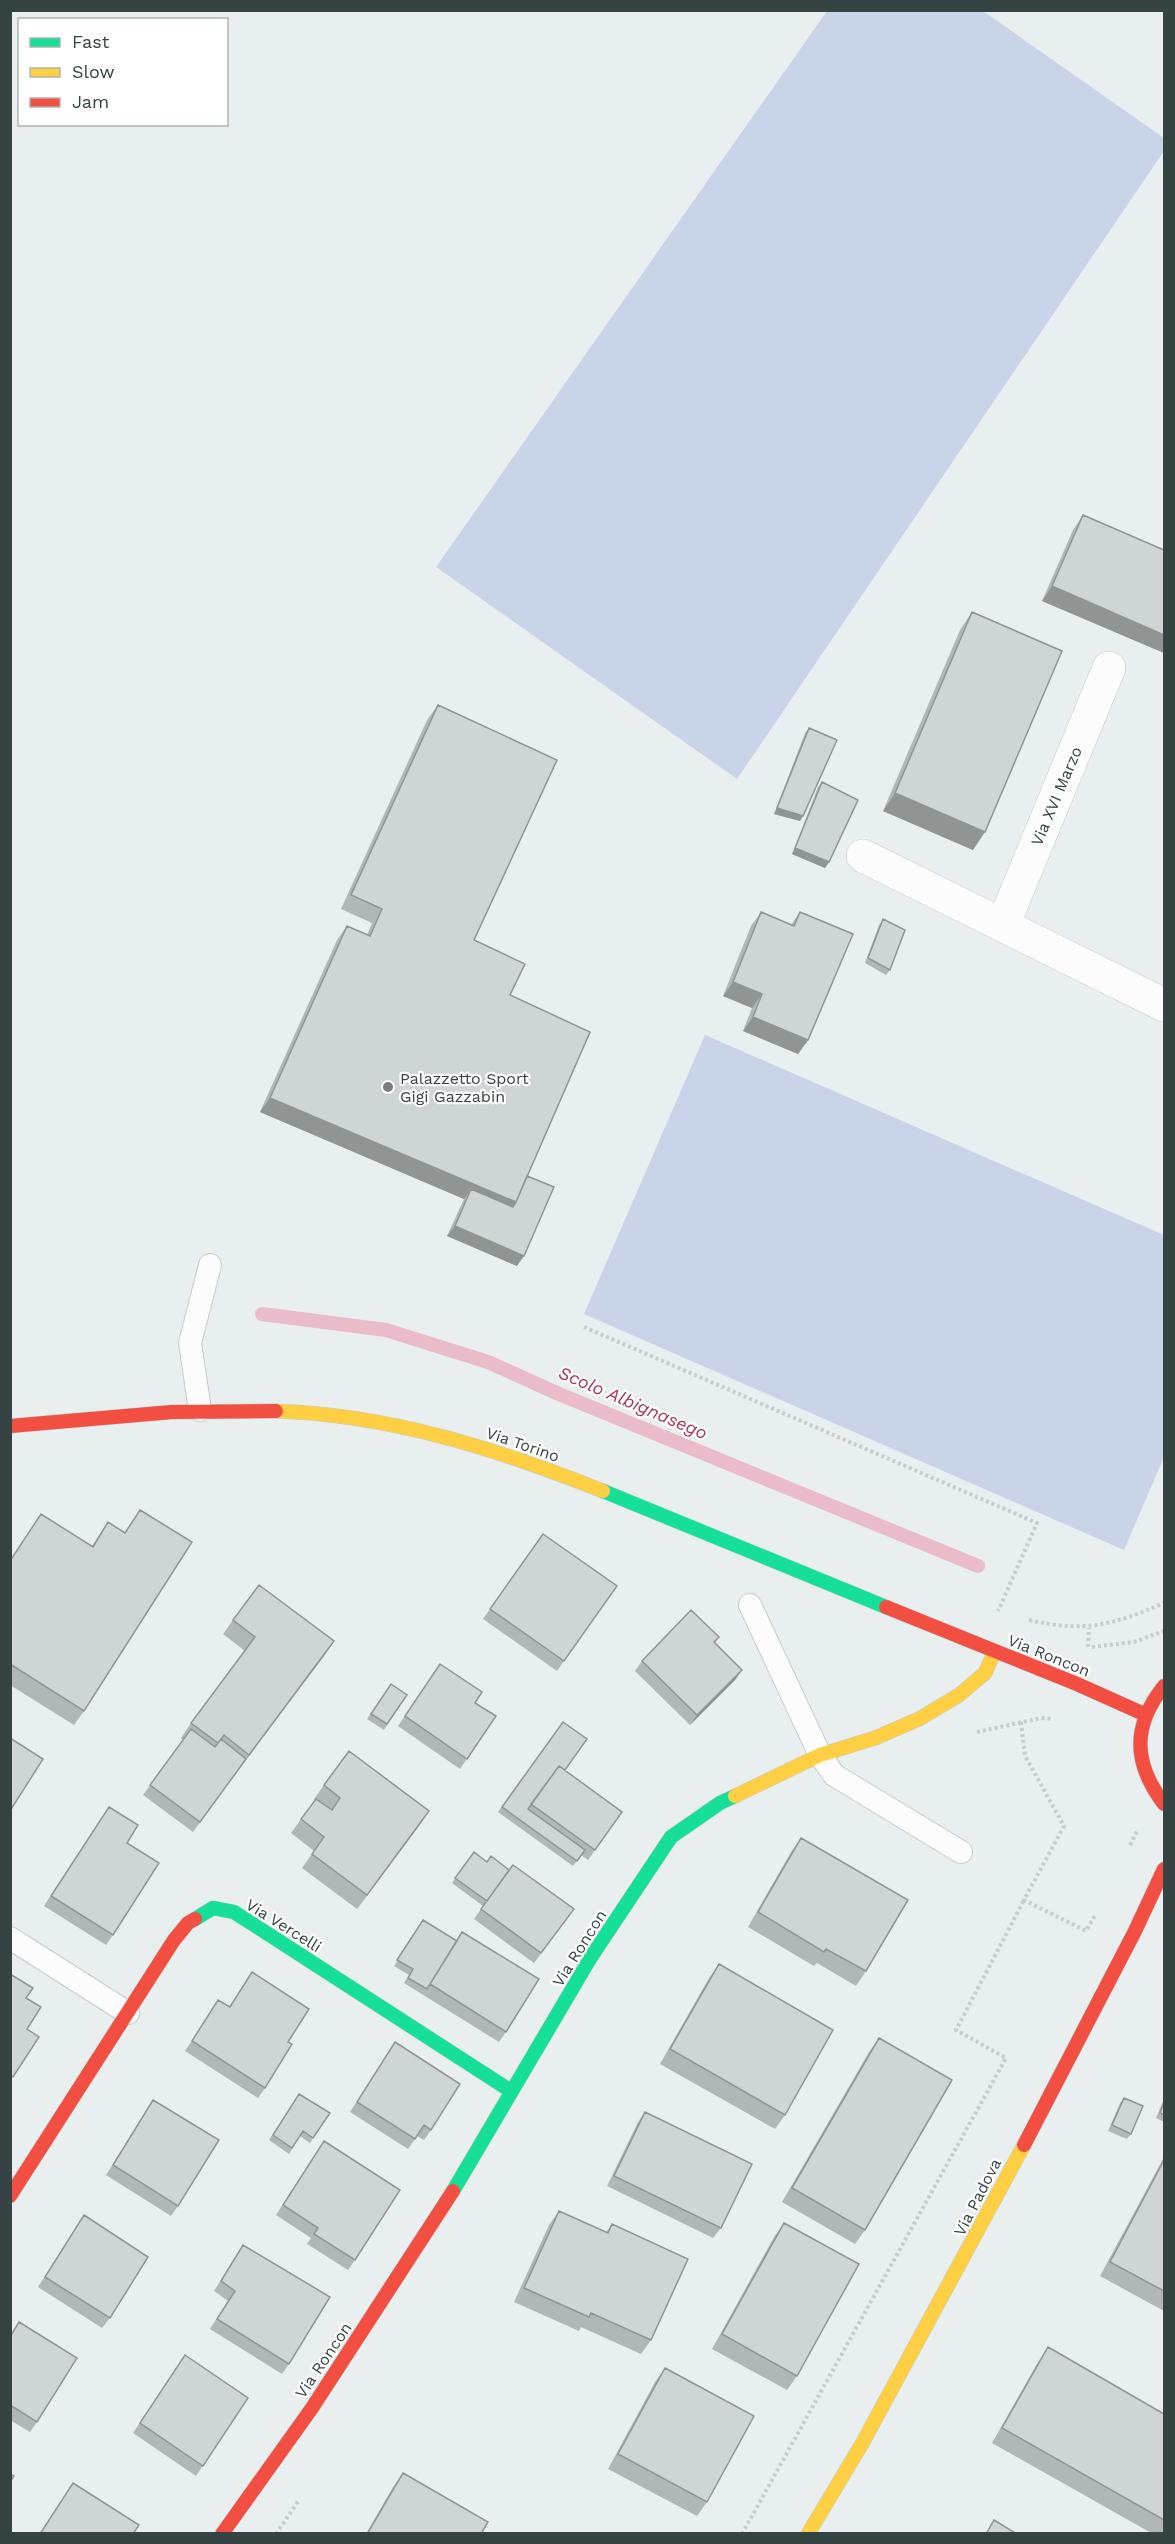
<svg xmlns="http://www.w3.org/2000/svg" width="1175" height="2544" font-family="'Work Sans',sans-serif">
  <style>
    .green { fill: #cad4e8 }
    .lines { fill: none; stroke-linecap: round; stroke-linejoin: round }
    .stream { stroke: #eabcca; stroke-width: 14 }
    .lane-casing { stroke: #c6cccc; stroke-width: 24 }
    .street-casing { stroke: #c6cccc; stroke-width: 34 }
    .fast-casing { stroke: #c2cece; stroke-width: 15 }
    .slow-casing { stroke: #c2cece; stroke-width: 15 }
    .jam-casing { stroke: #c2cece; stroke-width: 15 }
    .path { stroke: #c7cccc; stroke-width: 4; stroke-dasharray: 3 3; stroke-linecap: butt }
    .lane { stroke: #fcfcfc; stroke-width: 22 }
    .street { stroke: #fcfcfc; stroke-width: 33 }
    .fast { stroke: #16e098; stroke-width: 14 }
    .slow { stroke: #ffcf43; stroke-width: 14 }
    .jam { stroke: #f24e42; stroke-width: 14 }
    .wall { fill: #b1b7b6 }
    .shaded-wall { fill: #909594 }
    .building { fill: #ced5d4; stroke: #909594; stroke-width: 1.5 }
    .poi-dot { fill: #747f7e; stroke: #fff; stroke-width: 2 }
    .labels { text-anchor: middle; stroke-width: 4.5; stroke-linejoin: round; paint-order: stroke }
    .street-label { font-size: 16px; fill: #354342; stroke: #fff }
    .poi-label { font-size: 16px; fill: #354342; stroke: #fff; text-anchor: start }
    .water-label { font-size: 18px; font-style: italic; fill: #a63758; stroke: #fff }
  </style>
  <rect width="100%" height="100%" fill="#e9eeee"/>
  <path class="green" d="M827,11h156l181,127v13l-427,628 -301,-212z
    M705,1035l459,200v222l-40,93 -540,-236z"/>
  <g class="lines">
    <path class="stream" d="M262,1314l124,16 102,32 71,32 419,172"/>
    <defs>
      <path id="lane" d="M200,1410l-10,-67 20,-78
        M750,1605l70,150 14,20 127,77
        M10,1938l118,75"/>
      <path id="street" d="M863,856l301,149
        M1003,925l106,-257"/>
      <path id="fast" d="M603,1491l283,116
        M195,1919l18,-11 21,4 277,179
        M453,2191l138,-234 80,-120 49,-34 15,-7"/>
      <path id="slow" d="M276,1411c115,4 221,38 327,80
        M735,1796l85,-41 55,-17 44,-19 40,-24 26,-22 10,-22
        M808,2534l55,-92 161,-297"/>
      <path id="jam" d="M10,1426l162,-14 104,-1
        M886,1607l191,77 67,30
        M1164,1686c-32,40 -31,77 0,118
        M1024,2145l111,-214 29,-62
        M10,2196l164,-256 14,-17 7,-4
        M222,2534l90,-126 141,-217"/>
    </defs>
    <use href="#lane" class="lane-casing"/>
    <use href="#street" class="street-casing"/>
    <use href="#fast" class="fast-casing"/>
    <use href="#slow" class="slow-casing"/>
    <use href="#jam" class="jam-casing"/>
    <path class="path" d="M584,1327l453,196 -39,88
      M1029,1620c57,13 83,5 135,-17
      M1088,1647l1,-19
      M1092,1647l42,-5 30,-11
      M1021,1722l4,34 39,70 -40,74 62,31 10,-17
      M977,1732l64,-14 11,1
      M1130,1845l7,-14
      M276,2534l23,-34
      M742,2534l264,-476 -50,-28 68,-130"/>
    <use href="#lane" class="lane"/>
    <use href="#street" class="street"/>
    <use href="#fast" class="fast"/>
    <use href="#slow" class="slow"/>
    <use href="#jam" class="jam"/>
  </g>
  <path class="wall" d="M1083,515l81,35v103l-122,-52 31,-71z
    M972,612l1,238 -90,-39 77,-181z
    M438,705l36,235 36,55 17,181 -10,90 -70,-30 17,-37 -204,-87 77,-172 10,-14 20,9 5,-12 -31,-14 86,-189z
    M809,728l-6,88 -3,5 -26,-7 31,-81z
    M822,782l7,80 -4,6 -33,-14 26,-67z
    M761,912l30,13 9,-13 8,128 -10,14 -55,-23 9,-23 -29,-12 28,-70z
    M883,919l7,51 -4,5 -21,-12 14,-38z
    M140,1510l-56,201 -10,14 -64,-40v-125l31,-46 51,32 16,-24 16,11z
    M543,1534l74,52 -60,85 -74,-52z
    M233,1620l101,21 -141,191 -50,-37 40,-55 -2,-2 10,-15 54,-72 -22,-17z
    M719,1637l-4,6 27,27 -7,10 -45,45 -55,-54 7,-10z
    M440,1664l35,39 21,13 -36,53 -62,-43z
    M391,1684l16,11 -23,35 -17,-11z
    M563,1722l2,48 57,42 -34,48 -7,-5 -8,11 -75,-54z
    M324,1785l105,26 -72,98 -55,-41 12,-17 -23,-18 24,-33 -1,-1z
    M102,1817l25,26 -14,92 -7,10 -62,-39z
    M801,1838l65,133 -10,15 -39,-23 -3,3 -66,-39 43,-75z
    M474,1852l13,10 22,8 65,39 -40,54 -60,-44 9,-13 -31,-23z
    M423,1920l33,21 6,-9 44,100 -7,10 -95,-59 5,-8 -15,-9z
    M719,1964l66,151 -10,14 -115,-65 49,-86z
    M252,1972l36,70 -23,46 -7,10 -73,-47 33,-51 11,7z
    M879,2038l-14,192 -10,14 -73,-42 87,-150z
    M395,2042l36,88 -7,10 -7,-4 -9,13 -58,-37z
    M299,2094l14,44 -3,5 -10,-7 -11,18 -20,-14z
    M1124,2098l7,36 -4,5 -19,-8 12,-28z
    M1164,2099v23l-8,-4z
    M153,2100l25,106 -7,10 -65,-41z
    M645,2112l76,116 -8,10 -106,-52 31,-64z
    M324,2141l31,119 -7,10 -41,-26 4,-6 -35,-23z
    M1164,2157v154l-64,-35z
    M559,2211l47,21 6,-8 39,116 -10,14 -60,-27 -2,4 -65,-29 35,-77z
    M84,2215l26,103 -8,10 -64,-41z
    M784,2223l13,153 -10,14 -75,-41 62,-112z
    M243,2245l46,119 -7,10 -72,-45 18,-28 -14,-10z
    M19,2322l18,100 -7,10 -20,-12v-85z
    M1048,2347l116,67v120h-11l-161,-91 46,-81z
    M185,2355l63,43 -52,78 -63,-43z
    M665,2368l42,134 -10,14 -89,-47 47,-87z
    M403,2473l78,61h-115l27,-47z"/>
  <path class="shaded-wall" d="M1052,586l112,49v18l-122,-52z
    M895,793l90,39 -12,18 -90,-39z
    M777,808l26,8 -3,5 -26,-7z
    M795,848l34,14 -4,6 -33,-14z
    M733,982l29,12 -10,14 -29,-12z
    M753,1017l55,23 -10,14 -55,-23z
    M270,1098l246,104 -10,15 -35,-28 -7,10 -204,-87z
    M455,1226l69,30 -7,10 -70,-30z
    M334,1641l-10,15 -85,113 10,-14z
    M742,1670l-7,10 -45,45 7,-10z
    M429,1811l-10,15 -62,83 10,-14z"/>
  <path class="building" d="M1083,515l81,35v85l-112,-49z
    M972,612l90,39 -77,181 -90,-39z
    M438,705l119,55 -83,180 51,24 -15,31 80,37 -74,170 -246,-104 77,-172 23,10 12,-27 -31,-14z
    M809,728l28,12 -34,76 -26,-8z
    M822,782l36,18 -29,62 -34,-14z
    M761,912l33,14 6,-14 53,22 -45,106 -55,-23 9,-23 -29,-12z
    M883,919l22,11 -15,40 -22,-12z
    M527,1176l27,11 -30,69 -69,-30 16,-37 42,18 3,-5z
    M140,1510l52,32 -108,169 -74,-47v-103l31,-47 52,33 15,-25 17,11z
    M543,1534l74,52 -53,75 -74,-52z
    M259,1585l75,56 -85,114 -25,-20 -6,8 -27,-20 64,-86 -22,-17z
    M691,1610l28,27 -5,5 28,28 -45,45 -55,-54z
    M440,1664l42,28 -7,11 21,13 -29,43 -62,-43z
    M391,1684l16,11 -20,29 -16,-10z
    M563,1722l24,17 -22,31 -6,-4 -31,43 57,41 -8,11 -75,-54z
    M191,1729l24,18 6,-8 25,20 -46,63 -50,-37z
    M10,1738l33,21 -33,52z
    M349,1751l80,60 -62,84 -55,-41 12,-17 -23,-18 15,-20 16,11 8,-12 -16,-13z
    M559,1766l63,46 -27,38 -64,-46z
    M109,1807l29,18 -11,18 32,20 -46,72 -62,-39z
    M801,1838l107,62 -42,71 -40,-22 -2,3 -66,-40z
    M474,1852l13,10 4,-6 18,14 -22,31 -32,-23z
    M513,1865l61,44 -33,44 -60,-44z
    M423,1920l34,21 -30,48 -19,-11 5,-9 -16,-9z
    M462,1932l77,47 -33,53 -76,-48z
    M719,1964l114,66 -48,85 -115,-66z
    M252,1972l57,37 -21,33 4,2 -27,44 -73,-47 26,-41 12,7z
    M10,1974l23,14 -7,10 15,9 -14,22 12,8 -26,40 -3,-2z
    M879,2038l73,42 -87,150 -73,-42z
    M395,2042l65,42 -29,46 -7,-5 -9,14 -58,-37z
    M299,2094l31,19 -17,25 -10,-7 -11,17 -19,-13z
    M1124,2098l19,8 -12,28 -19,-9z
    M153,2100l66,40 -41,66 -65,-41z
    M1164,2102v13l-4,-2z
    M645,2112l107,52 -31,64 -107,-52z
    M324,2141l76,49 -45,70 -41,-26 4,-6 -35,-23z
    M1164,2160v131l-54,-29z
    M559,2211l49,22 4,-9 76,35 -37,81 -60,-27 -2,4 -65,-29z
    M84,2215l64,42 -38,61 -65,-41z
    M784,2223l75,41 -62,112 -75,-42z
    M243,2245l87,52 -41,67 -72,-45 18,-28 -14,-10z
    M19,2322l58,36 -40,64 -27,-17v-68z
    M1048,2347l116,67v106l-162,-92z
    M185,2355l63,43 -45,68 -63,-43z
    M665,2368l89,48 -47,86 -89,-48z
    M403,2473l85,49 -7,12h-114z
    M10,2474l4,2 -4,6z
    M73,2483l66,42 -6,9h-93z
    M994,2520l23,14h-31z"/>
  <circle class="poi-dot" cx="388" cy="1087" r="6"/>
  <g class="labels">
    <g class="street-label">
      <text transform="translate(1056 796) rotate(-67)" y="6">Via XVI Marzo</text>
      <text transform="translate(523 1444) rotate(19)" y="6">Via Torino</text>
      <text transform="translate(1049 1655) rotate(22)" y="6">Via Roncon</text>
      <text transform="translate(284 1925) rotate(32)" y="6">Via Vercelli</text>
      <text transform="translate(579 1948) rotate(-58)" y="6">Via Roncon</text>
      <text transform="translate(977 2197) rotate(-63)" y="6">Via Padova</text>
      <text transform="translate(323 2360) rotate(-56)" y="6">Via Roncon</text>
    </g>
    <g class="poi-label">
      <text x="400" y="1084">Palazzetto Sport<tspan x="400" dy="18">Gigi Gazzabin</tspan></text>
    </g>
    <g class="water-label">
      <text transform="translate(633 1403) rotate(23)" y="6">Scolo Albignasego</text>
    </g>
  </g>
  <rect width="1175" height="2544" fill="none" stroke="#354342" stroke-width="24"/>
  <rect x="18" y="18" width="210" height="108" fill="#ffffff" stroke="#aeb4b3" stroke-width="1.5"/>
  <rect x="30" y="38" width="30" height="9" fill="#16e098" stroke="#aeb4b3" stroke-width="1.5"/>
  <text x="72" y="48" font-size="18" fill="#354342">Fast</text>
  <rect x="30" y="68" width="30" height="9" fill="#ffcf43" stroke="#aeb4b3" stroke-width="1.5"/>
  <text x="72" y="78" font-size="18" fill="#354342">Slow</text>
  <rect x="30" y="98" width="30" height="9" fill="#f24e42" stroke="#aeb4b3" stroke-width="1.5"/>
  <text x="72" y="108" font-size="18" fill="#354342">Jam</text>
</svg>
